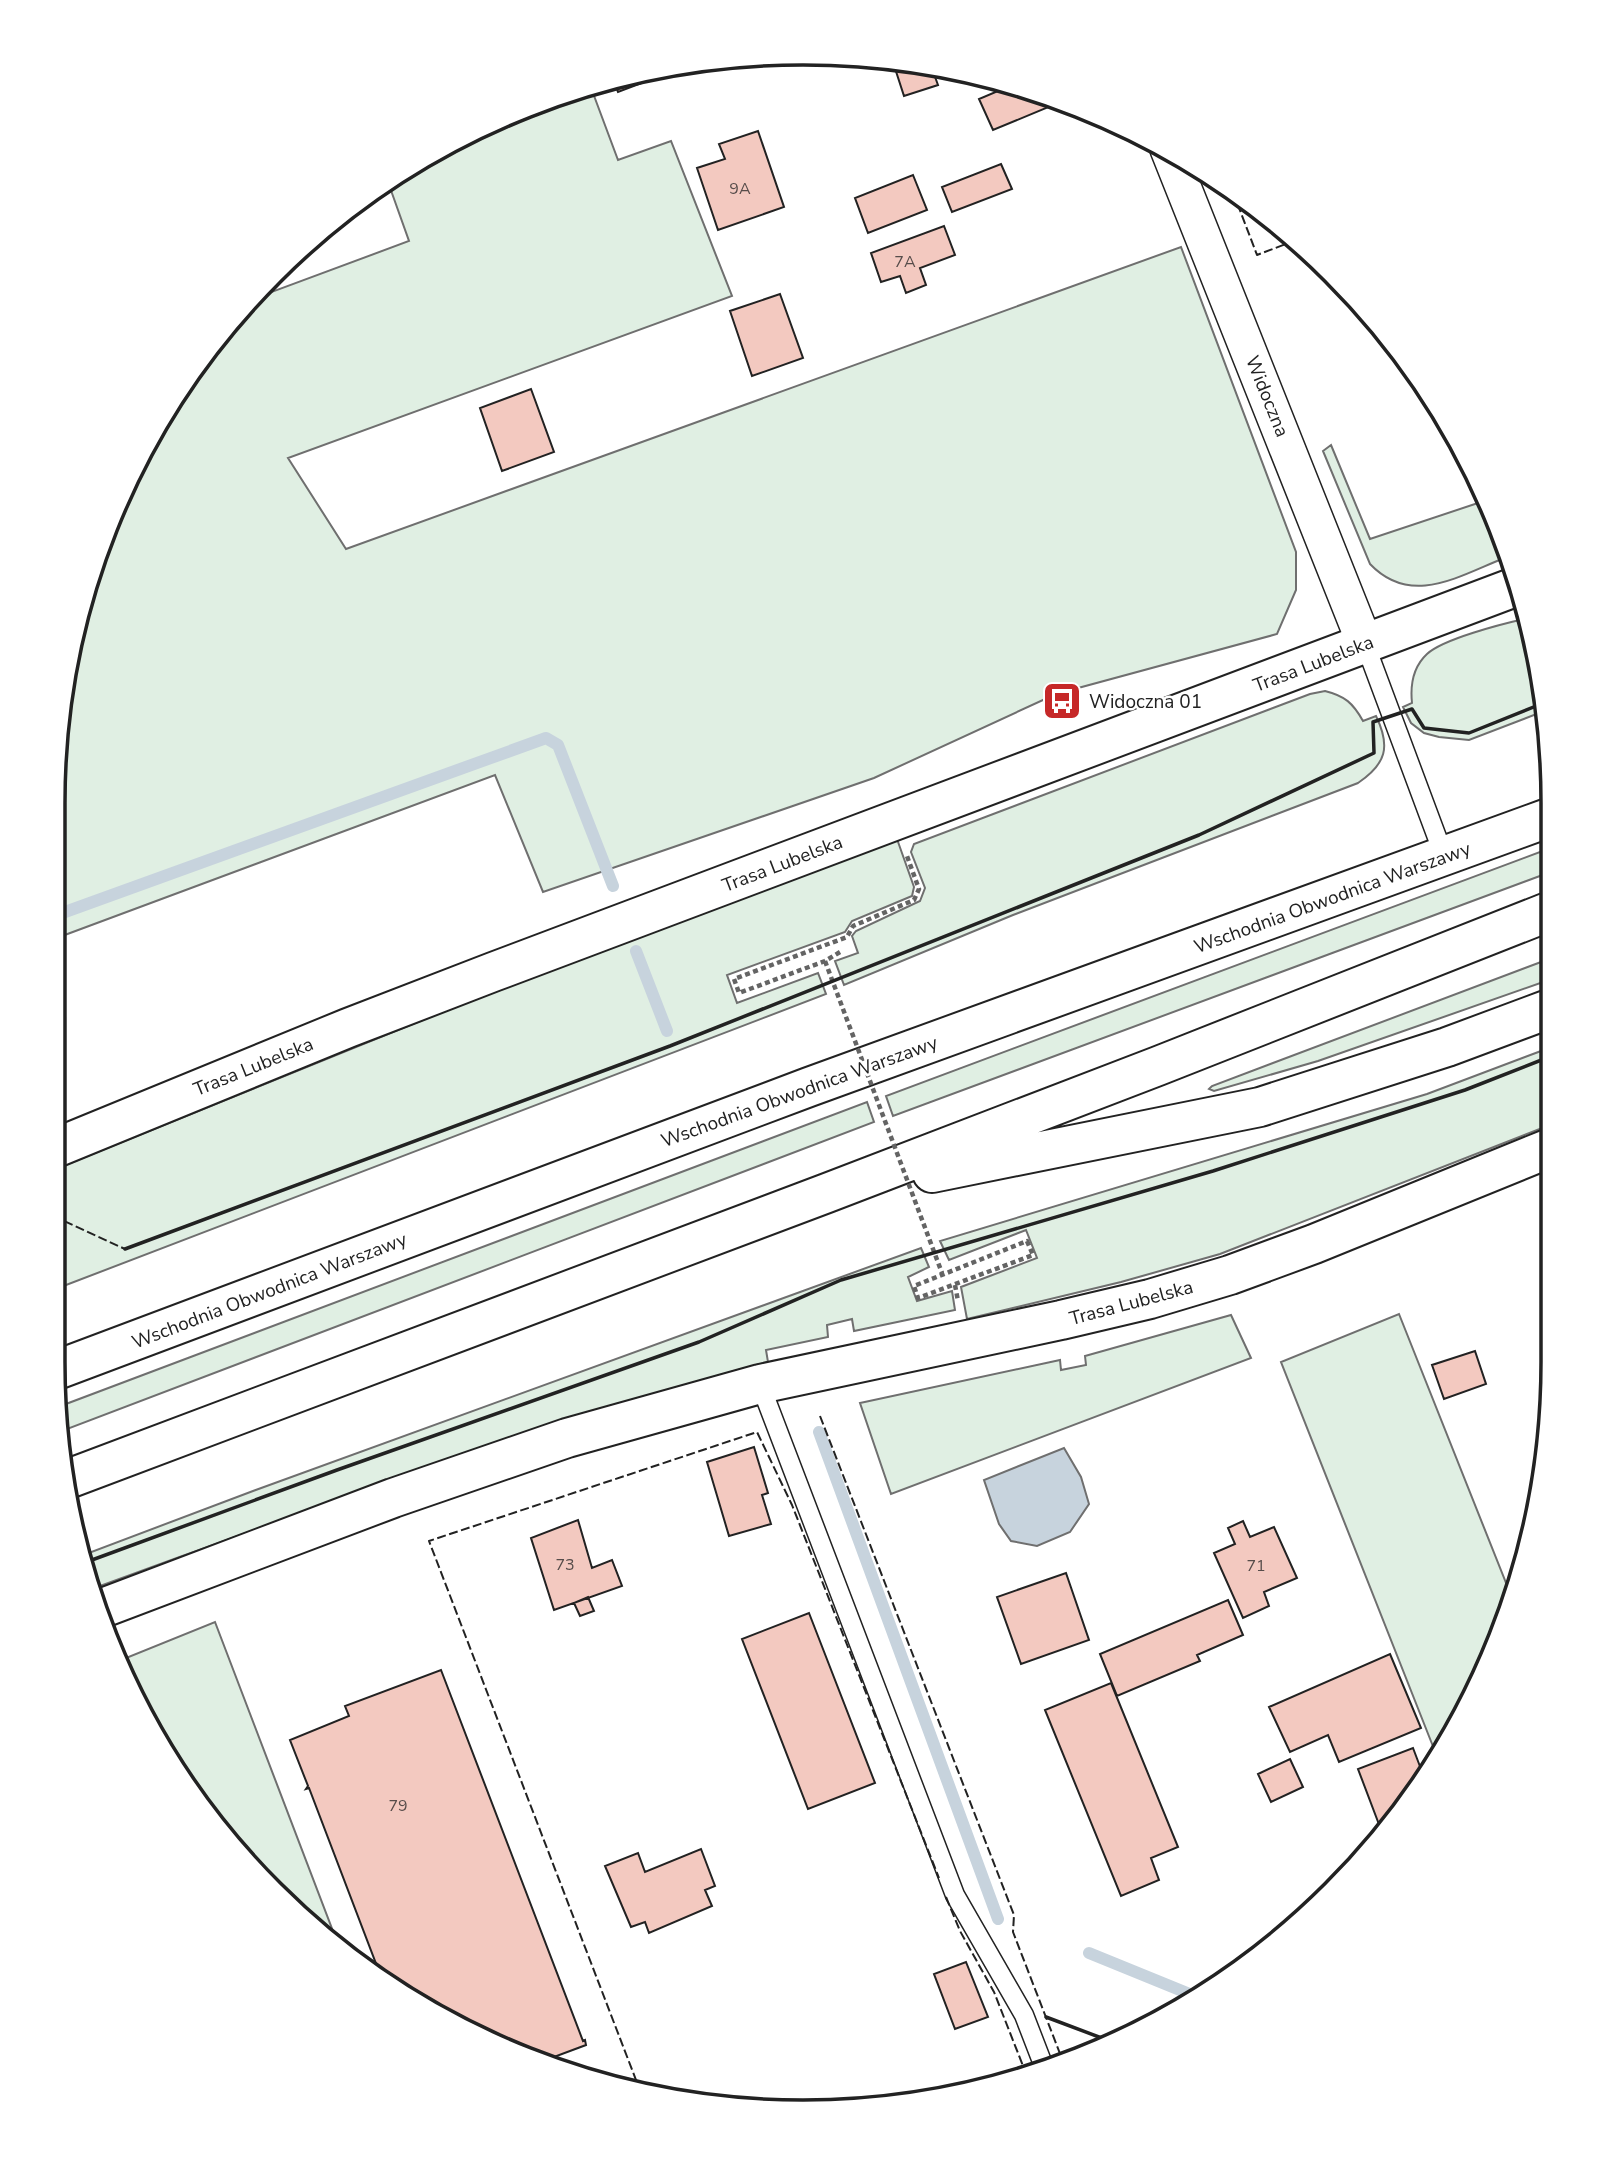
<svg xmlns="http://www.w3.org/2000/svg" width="1606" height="2165" font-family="'Nunito Sans',sans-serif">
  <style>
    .green { fill: #e0efe3; stroke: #6f6f6f; stroke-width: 2 }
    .water { fill: #c7d3dd; stroke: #6f6f6f; stroke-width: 2 }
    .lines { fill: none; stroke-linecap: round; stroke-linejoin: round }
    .stream { stroke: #c7d3dd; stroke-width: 12 }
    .building { fill: #f3c9c0; stroke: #222; stroke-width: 2 }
    .service-casing { stroke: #222; stroke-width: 21 }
    .minor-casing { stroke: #222; stroke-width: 38 }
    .tertiary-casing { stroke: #222; stroke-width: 42 }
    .motorway-casing { stroke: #222; stroke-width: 42 }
    .path { stroke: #646464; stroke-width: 4.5; stroke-dasharray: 5 3.5; stroke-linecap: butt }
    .service { stroke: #fff; stroke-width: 18 }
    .minor { stroke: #fff; stroke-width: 35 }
    .tertiary { stroke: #fff; stroke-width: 38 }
    .motorway { stroke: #fff; stroke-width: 38 }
    .path-bridge { stroke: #646464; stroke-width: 4.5; stroke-dasharray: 5 3.5; stroke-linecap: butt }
    .fence { stroke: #222; stroke-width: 2; stroke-dasharray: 9 3.5; stroke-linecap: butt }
    .wall { stroke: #222; stroke-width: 3.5 }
    .labels { text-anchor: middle; stroke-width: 5; stroke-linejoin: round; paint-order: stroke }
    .number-label { font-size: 16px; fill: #564c4a }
    .street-label { font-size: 19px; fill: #222; stroke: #fff }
    .poi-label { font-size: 19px; fill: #222; stroke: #fff; text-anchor: start }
    .rim { fill: none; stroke: #222; stroke-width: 3.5 }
  </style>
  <rect width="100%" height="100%" fill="#fff"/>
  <path class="green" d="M590,85l28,75 53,-19 61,155 -444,162 58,91 835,-302 115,305v38l-19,44 -221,60 -182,84 -331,114 -48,-117 -441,164v-185l24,-145 32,-94 69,-129 71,-86 159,-59 -21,-59 83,-52z
    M1331,445l39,94 117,-39 10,16 10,41c-47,18 -95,51 -137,7l-47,-113z
    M1524,619l23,91 -78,30 -30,-3 -15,-4 -13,-10 -8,-16 9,-4c-2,-19 1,-36 15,-49 16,-15 75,-30 97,-35z
    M1325,691c20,5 28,12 38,30l13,-5c15,31 10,48 -18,67l-345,132 -169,70 -9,-24 23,-8 -6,-17 4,-5 64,-30 5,-13 -14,-36 3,-8 396,-150z
    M897,839l17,48 -2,9 -60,25 -7,11 -118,43 10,28 81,-30 8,21 -773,296v-120l493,-200z
    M1548,849v24l-655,243 -7,-20z
    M1549,959v21l-231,81 -104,30 -5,-2 3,-3z
    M1549,1048l1,77 -330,129 -99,28 -154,37 -6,-32 76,-29 -11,-28 -77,30 -9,-19 487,-147z
    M867,1102l7,20 -812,309 -4,-24z
    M921,1248l8,19 -21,10 9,24 35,-10 3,19 -101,21 -2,-12 -25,6 1,12 -62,13 2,12c-230,61 -453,146 -676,227l-14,-32 175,-66z
    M1399,1314l115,289 -61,134 -15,22 -157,-397z
    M1231,1315l20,43 -360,136 -31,-91 200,-43 1,10 25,-5 -1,-9z
    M215,1622l124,325 -31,-21 -100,-107 -55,-81 -32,-78z"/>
  <path class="water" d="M1064,1448l17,29 8,27 -19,28 -33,14 -26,-5 -12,-17 -15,-44z"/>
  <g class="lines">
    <path class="stream" d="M54,916l492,-178 12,7 55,141
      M636,951l31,80
      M819,1432l179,487
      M1089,1953l108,44"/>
  </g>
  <path class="building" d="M892,59l39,7 7,19 -34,11z
    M661,69l2,6 -45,17 -6,-15z
    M1012,85l33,7 18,9 -70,29 -14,-31z
    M758,131l26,76 -66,23 -21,-62 28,-9 -6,-15z
    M1001,164l11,25 -60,23 -10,-25z
    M913,175l14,35 -59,23 -13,-35z
    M944,226l11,29 -35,13 6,17 -20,8 -6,-17 -19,6 -10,-29z
    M780,294l23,64 -51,18 -22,-65z
    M531,389l23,63 -52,19 -22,-63z
    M1475,1351l11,33 -42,15 -12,-34z
    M754,1447l14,46 -6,2 9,29 -42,12 -22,-74z
    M578,1520l14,48 20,-8 10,26 -68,24 -23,-72z
    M1243,1521l7,16 24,-10 23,51 -33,14 5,14 -26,12 -29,-65 21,-9 -7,-16z
    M1066,1573l23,67 -68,24 -24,-67z
    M588,1597l6,14 -14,5 -6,-13z
    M1228,1600l15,35 -46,20 3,6 -83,35 -17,-42z
    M809,1613l66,170 -67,26 -66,-170z
    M1390,1654l31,74 -82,34 -11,-27 -38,17 -21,-45z
    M441,1670l142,371 2,-1 1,5 -40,15 -75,-25 -91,-61 -71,-186 -3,1 2,-3 -18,-46 59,-24 -4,-10z
    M1111,1683l67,164 -27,11 8,22 -38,16 -76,-186z
    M1413,1748l11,29 -41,58 -25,-66z
    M1290,1759l13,28 -32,15 -13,-28z
    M1377,1844l-10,13 -2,2 -4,-10z
    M701,1849l14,37 -10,4 7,16 -63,27 -4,-11 -14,5 -26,-61 33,-13 7,19z
    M966,1962l22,55 -33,12 -21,-55z"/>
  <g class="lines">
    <defs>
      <path id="service" d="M1365,644l79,212
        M760,1384l195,511 69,120 22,57"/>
      <path id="minor" d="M1168,149l197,495"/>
      <path id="tertiary" d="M53,1149l295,-121 145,-56 1022,-385
        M100,1609l293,-111 174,-60 193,-54 301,-64 89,-21 80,-24 84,-31 236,-96"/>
      <path id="motorway" d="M932,1173l328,-66 187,-60 102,-38
        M54,1371l755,-284 739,-269
        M68,1479l759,-286 331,-127 390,-154"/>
    </defs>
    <use href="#service" class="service-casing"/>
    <use href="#minor" class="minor-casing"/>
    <use href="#tertiary" class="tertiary-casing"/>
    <use href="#motorway" class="motorway-casing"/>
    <path class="path" d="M840,952l-15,9 -86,32 -5,-14 113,-42 6,-11 61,-26 5,-11 -12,-33
      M1027,1241l6,14 -115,43 -4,-12z
      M955,1285l3,16"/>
    <use href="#service" class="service"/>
    <use href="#minor" class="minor"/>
    <use href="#tertiary" class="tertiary"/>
    <use href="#motorway" class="motorway"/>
    <path class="path-bridge" d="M825,961l117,312"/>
    <path class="fence" d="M1233,192l24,63 42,-16
      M53,1216l72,33
      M820,1416l194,499 -1,17 51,132
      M946,1897l14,34 34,61 33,84
      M641,2093l-212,-552 328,-109 35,73 147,373"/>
    <path class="wall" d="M125,1249l545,-203 529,-211 175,-82 -1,-31 39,-13 12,19 45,5 77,-31
      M81,1564l256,-94 362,-128 142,-62 372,-109 252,-81 84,-33
      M1046,2017l69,26"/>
  </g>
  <defs>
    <symbol id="bus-square" viewBox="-11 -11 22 22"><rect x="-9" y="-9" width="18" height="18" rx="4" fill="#c62828" stroke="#fff"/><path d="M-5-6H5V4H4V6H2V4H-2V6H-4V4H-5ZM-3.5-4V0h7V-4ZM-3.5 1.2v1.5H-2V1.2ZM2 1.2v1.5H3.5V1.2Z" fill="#fff"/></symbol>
  </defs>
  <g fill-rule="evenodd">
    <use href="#bus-square" x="1040" y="679" width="44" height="44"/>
  </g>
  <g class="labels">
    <g class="number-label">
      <text x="740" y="194">9A</text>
      <text x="905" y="267">7A</text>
      <text x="565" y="1570">73</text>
      <text x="1256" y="1571">71</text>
      <text x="398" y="1811">79</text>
    </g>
    <g class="street-label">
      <text transform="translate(1268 396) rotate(68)" y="7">Widoczna</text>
      <text transform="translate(1313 663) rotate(-21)" y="7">Trasa Lubelska</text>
      <text transform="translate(782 863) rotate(-21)" y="7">Trasa Lubelska</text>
      <text transform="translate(1332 897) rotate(-20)" y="7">Wschodnia Obwodnica Warszawy</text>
      <text transform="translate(253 1066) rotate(-22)" y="7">Trasa Lubelska</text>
      <text transform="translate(799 1091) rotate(-20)" y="7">Wschodnia Obwodnica Warszawy</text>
      <text transform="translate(269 1290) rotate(-21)" y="7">Wschodnia Obwodnica Warszawy</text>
      <text transform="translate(1131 1302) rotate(-15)" y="7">Trasa Lubelska</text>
    </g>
    <g class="poi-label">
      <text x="1089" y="708">Widoczna 01</text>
    </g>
  </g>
  <path d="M0 0H1606V2165H0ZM803 65H803A738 738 0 0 1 1541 803V1362A738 738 0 0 1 803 2100H803A738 738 0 0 1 65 1362V803A738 738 0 0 1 803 65Z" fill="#fff" fill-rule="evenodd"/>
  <path class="rim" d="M803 65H803A738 738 0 0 1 1541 803V1362A738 738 0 0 1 803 2100H803A738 738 0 0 1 65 1362V803A738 738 0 0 1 803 65Z"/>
</svg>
